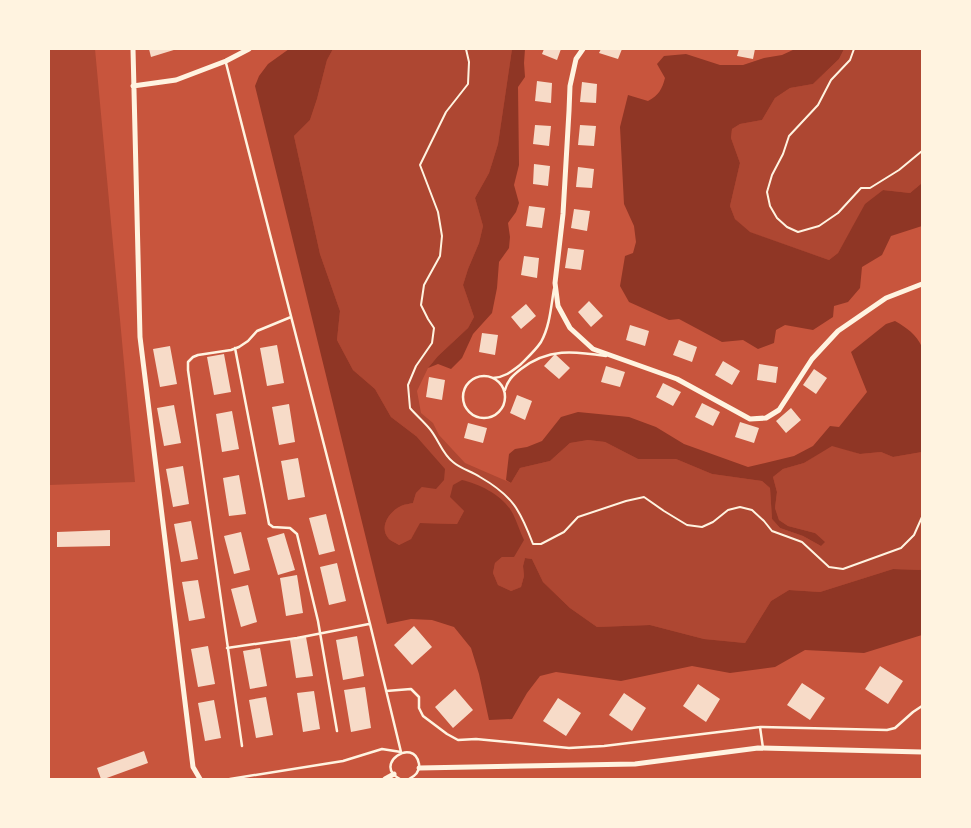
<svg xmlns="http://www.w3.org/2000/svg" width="971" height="828" font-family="Roboto,sans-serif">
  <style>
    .green { fill: #ae4732 }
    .water { fill: #8f3625 }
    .building { fill: #f7dbc8 }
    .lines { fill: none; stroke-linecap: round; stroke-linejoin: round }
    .path { stroke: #fff3e0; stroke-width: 2 }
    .service { stroke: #fff3e0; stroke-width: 2.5 }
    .minor { stroke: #fff3e0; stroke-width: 5 }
  </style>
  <rect width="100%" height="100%" fill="#c8553d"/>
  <path class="green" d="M49,49h46l40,433 -86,3z
    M333,49h179l-14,95 -9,29 -14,25 8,28 -4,17 -11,26 -5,16 11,32 -6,11 -30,28 -10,12 -11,23 4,22 12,10 6,12 26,28 46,20 9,-15 30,-7 20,-18 18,-3 17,2 33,17h38l36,15 50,7 8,7 2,31 8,9 23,8 18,10 -6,-13 -27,-7 -9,-6 -4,-12 2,-16 -4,-15 10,-8 21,-6 28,-18 28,9 21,-2 12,5 29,-5v118l-29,-1 -73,23 -31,-2 -18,11 -26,42 -41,-4 -54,-14 -53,2 -27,-19 -27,-26 -11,-23 -7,-1 -2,8 1,10 -3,11 -10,4 -13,-6 -5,-12 2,-10 7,-6h12l-64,-60 14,14 -7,13 -36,-1 -10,16 -12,6c-3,-2 -8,-4 -10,-6 -11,-12 1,-28 12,-33 4,-2 9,-2 12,-3l3,-10 6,-6 -6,-51 -25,-19 -16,-28 -22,-19 -16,-30 3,-29 -20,-57 -26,-118 16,-16 7,-21 10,-39z
    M844,49h78v134l-12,10 -27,-3 -17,14 -28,49 -9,7 -80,-28 -14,-13 -5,-13 10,-43 -9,-25 1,-9 8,-5 22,-4 13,-22 15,-10 23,-4 26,-25z"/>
  <path class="water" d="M289,49h44l-6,11 -10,39 -7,21 -16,16 26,118 20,57 -3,29 16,30 22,19 16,28 25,19 29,33 -1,11 -8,9 -14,-2 -6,6 -3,10c-3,1 -8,1 -12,3 -11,5 -23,21 -12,33 2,2 7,4 10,6l12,-6 9,-16 37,1 7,-13 -14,-14 3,-12 9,-5c18,4 42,16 51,34 4,8 7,18 11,26l-10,17h-12l-7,6 -2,10 5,12 13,6 10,-4 3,-11 -1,-10 2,-8 7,1 11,23 27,26 27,19 53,-2 54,14 41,4 26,-42 18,-11 31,2 73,-23 29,1v65l-58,18 -59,-3 -30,17 -45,6 -38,-7 -71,15 -65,-9 -16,4 -13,17 -15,26 -23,1 -10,-46 -8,-26 -17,-21 -22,-7 -21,-1 -24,5 -132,-538 4,-10 9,-12z
    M512,49h13l-1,14 1,14 -7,10 1,78 -5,20 5,18 -3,9 -8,11 2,14 -1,11 -10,14 -2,26 -5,25 -19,21 -11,24 -11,11 -13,-5 -10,4 10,-12 30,-28 6,-11 -11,-32 5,-16 11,-26 4,-17 -8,-28 14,-25 9,-29z
    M795,49h49l-5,10 -26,25 -23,4 -15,10 -13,22 -22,4 -8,5 -1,9 9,25 -10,43 5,13 15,13 79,28 9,-7 27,-49 18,-14 27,3 12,-10v43l-31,10 -9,19 -20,12 -2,21 -12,14 -14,4 -1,11 -20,13 -28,-5 -9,5 -2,13 -16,6 -15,-9 -21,2 -43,-23 -10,1 -40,-18 -9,-16 5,-30 8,-3 3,-11 -2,-16 -10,-22 -4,-77 8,-32 20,6c11,-6 14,-12 17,-23l-8,-14 7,-8 22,-2 34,11h23l21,-7 18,-3z
    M895,321c12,7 21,13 27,26v105l-29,5 -12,-5 -21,2 -28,-8 -28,17 -21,6 -10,8 4,15 -2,16 4,12 9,6 27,7 10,9 -4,4 -18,-10 -23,-8 -8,-9 -2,-31 -8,-7 -50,-7 -36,-15h-38l-33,-17 -17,-2 -18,3 -20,18 -30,7 -9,15 -5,-3 3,-26 6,-5 12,-2 15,-6 19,-24 17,-5 51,5 27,10 28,17 64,23 46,-11 19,-10 17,-20 9,1 28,-35 -16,-40 35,-28z"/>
  <path class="building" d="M149,49h28l-26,8z
    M544,49h17l-4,11 -15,-6z
    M601,49h21l-4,10 -19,-6z
    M739,49h16l-2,10 -16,-3z
    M537,81l15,2 -1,20 -16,-2z
    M582,82l15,2 -1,19 -16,-1z
    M535,125l16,1 -2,20 -16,-2z
    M580,125l16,1 -2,20 -16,-1z
    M534,164l16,2 -2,20 -15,-2z
    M578,167l16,2 -2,19 -16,-1z
    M529,206l16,2 -3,20 -16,-2z
    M574,209l16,2 -3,20 -16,-3z
    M568,248l16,2 -3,20 -16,-2z
    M524,256l15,2 -2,20 -16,-3z
    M589,301l14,15 -12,11 -13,-15z
    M526,304l10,12 -15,13 -10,-12z
    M630,325l19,6 -4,15 -19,-6z
    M482,333l16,2 -3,20 -16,-3z
    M679,340l18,7 -5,15 -19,-7z
    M277,345l7,38 -17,3 -7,-38z
    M170,346l7,38 -17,3 -7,-38z
    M224,354l7,38 -17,3 -7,-38z
    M555,354l15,14 -11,11 -15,-13z
    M723,361l17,10 -8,14 -17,-10z
    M759,364l19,3 -2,16 -19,-3z
    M606,366l19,6 -5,15 -19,-5z
    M814,369l13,9 -11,16 -13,-9z
    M429,377l16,3 -3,20 -16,-3z
    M663,383l18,9 -8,14 -17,-9z
    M517,395l15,6 -7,19 -15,-7z
    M702,403l18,9 -7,14 -18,-9z
    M289,404l6,38 -16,3 -7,-38z
    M174,405l7,38 -17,3 -7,-38z
    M791,408l10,12 -15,13 -10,-12z
    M232,411l7,38 -17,3 -6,-38z
    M740,422l19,6 -5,15 -19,-6z
    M468,423l19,5 -4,15 -19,-5z
    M298,458l7,39 -17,3 -7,-39z
    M183,466l6,38 -16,3 -7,-38z
    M239,475l7,39 -17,2 -6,-38z
    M326,514l9,37 -16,4 -10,-37z
    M191,521l7,38 -17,3 -7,-38z
    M110,530v16l-53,1v-15z
    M241,532l9,38 -16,4 -10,-38z
    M284,533l11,37 -17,5 -11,-37z
    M337,563l9,38 -17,4 -9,-38z
    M297,575l6,38 -17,3 -6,-38z
    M198,580l7,38 -16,3 -7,-39z
    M248,585l9,37 -16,5 -10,-38z
    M414,626l18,21 -20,18 -18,-20z
    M357,636l7,40 -21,4 -7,-40z
    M306,637l7,39 -17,2 -6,-38z
    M208,646l7,38 -17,3 -7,-38z
    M260,648l7,38 -17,3 -7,-38z
    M880,666l23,15 -15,23 -23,-15z
    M802,683l23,15 -15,22 -23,-15z
    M698,684l22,15 -14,23 -23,-16z
    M365,687l6,41 -20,4 -7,-42z
    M455,689l18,21 -20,18 -18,-21z
    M314,691l6,38 -17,3 -6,-39z
    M624,693l22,15 -14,23 -23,-16z
    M266,697l7,38 -17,3 -7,-38z
    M558,698l23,15 -15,23 -23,-15z
    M214,700l7,38 -16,3 -7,-38z
    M144,751l4,12 -44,16h-3l-4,-11z"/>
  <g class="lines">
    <path class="path" d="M466,49l3,13 -1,22 -22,28 -26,53 18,47 4,24 -2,20 -16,29 -3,20 7,14 6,9 -2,15 -16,23 -8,19 2,23c6,7 13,13 19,20 9,10 13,26 24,34 8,7 18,9 27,15 33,19 40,33 53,67h8l23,-12 14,-15 48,-16 18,-4 20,14 23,14 15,2 11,-5 15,-12 12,-3 12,3 12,11 8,10 30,11 27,25 14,2 58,-21 13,-13 8,-18
      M854,49l-4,11 -19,20 -13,25 -29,31 -6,18 -11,21 -5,17 3,14 7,12 10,9 11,5 21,-6 19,-13 23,-25h9l29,-18 23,-19"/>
    <path class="service" d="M226,63l144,561 31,128 -19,-3 -39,12 -113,18
      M235,348l34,176 4,3 17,1 7,6 21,87 19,110
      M463 397a21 21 0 1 1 42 0a21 21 0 1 1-42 0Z
      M493,378c12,-1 18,-6 27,-13 7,-7 15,-14 21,-23 9,-16 10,-36 13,-53
      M505,390c3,-10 7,-14 16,-21 27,-21 53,-18 85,-13
      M227,648l70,-10 72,-14
      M386,691l25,-2 8,8v11l4,8 24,18 11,6 18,-1 93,9 35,-2 156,-19 127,3 8,-2 18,-16 9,-6
      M760,727l3,21
      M242,746l-54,-376v-8l5,-5 5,-2 33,-5 8,-3 9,-6 9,-10 34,-14
      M400,779c-28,-14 14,-43 19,-15 1,7 -4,12 -10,15"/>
    <path class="minor" d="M133,49l7,288 53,430 7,12
      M583,49l-7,10 -6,27 -1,25 -6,103 -8,69 3,23 12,22 23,21 84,30 73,40 16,-1 13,-8 33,-51 26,-28 48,-33 36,-14
      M133,86l43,-6 50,-19 23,-12
      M419,768l216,-4 123,-16 164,4
      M385,779l9,-5"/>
  </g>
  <rect width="971" height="828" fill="none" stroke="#fff3e0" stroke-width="100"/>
</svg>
